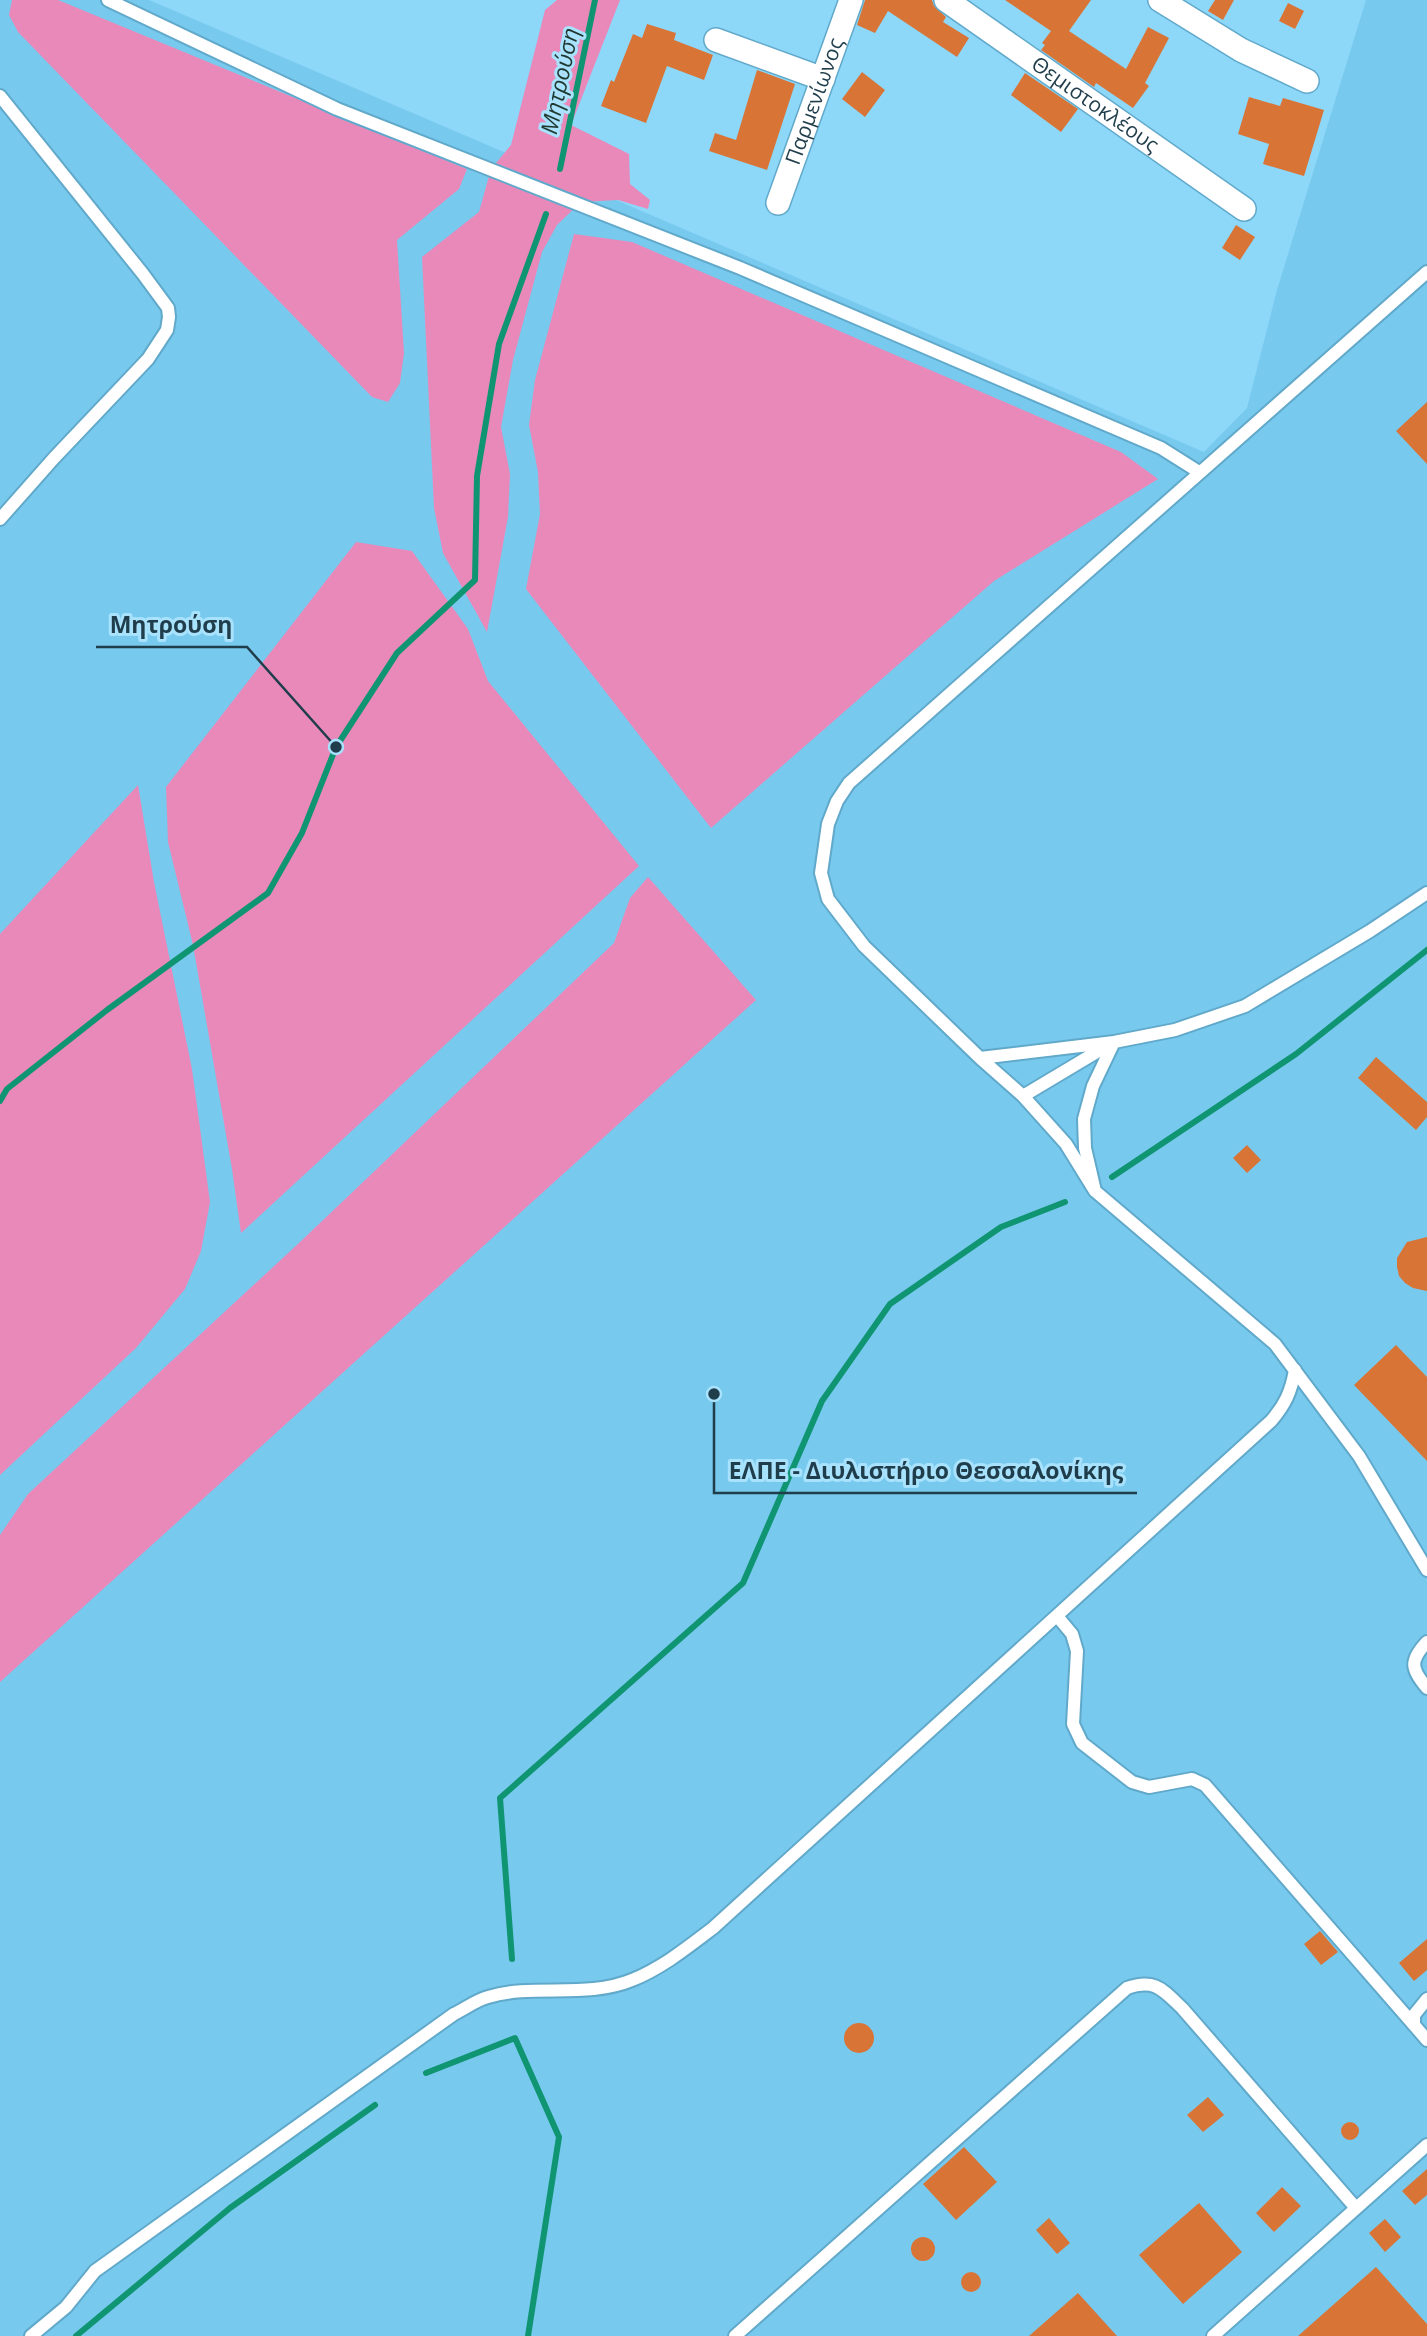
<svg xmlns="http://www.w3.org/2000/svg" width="1427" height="2336" font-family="'Open Sans',sans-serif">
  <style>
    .built { fill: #78c9ee }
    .green { fill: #e989ba }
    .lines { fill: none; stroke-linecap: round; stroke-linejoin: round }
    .stream { stroke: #109573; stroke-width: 6 }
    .building { fill: #d97437 }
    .service-casing { stroke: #61a9ca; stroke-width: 16 }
    .minor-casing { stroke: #61a9ca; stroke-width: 26 }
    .service { stroke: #fff; stroke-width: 12 }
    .minor { stroke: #fff; stroke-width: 23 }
    .labels { text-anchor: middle; stroke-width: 6; stroke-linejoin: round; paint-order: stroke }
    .street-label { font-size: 21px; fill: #1f3d4b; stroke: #a8e2fd }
    .water-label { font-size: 23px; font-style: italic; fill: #1f382f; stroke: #a8e2fd }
    .leader { fill: none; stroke: #1f3d4b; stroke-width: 2.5 }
    .callout-dot { fill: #1f3d4b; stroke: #a8e2fd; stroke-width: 2.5 }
    .callout-label { font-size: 23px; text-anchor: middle; font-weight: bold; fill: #1f3d4b; stroke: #a8e2fd; stroke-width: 6; stroke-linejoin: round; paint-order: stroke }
  </style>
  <rect width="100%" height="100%" fill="#8dd7f9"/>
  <path class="built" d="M0,0h149l1055,452 43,-44 30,-118 89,-290h61v2336h-1427z"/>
  <path class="green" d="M12,0h46l409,169 -8,20 -62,51 7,113 -4,30 -12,19 -16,-5 -354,-365 -9,-17z
    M557,0h63l-49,125 58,29 1,30 20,16 -2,9 -30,-9 -37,2 -24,23 -15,27 -29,108 -12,67 9,47 -2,43 -21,115 -44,-79 -9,-45 -12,-251 57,-45 12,-43 20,-24 34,-135z
    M574,234l58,8 489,210 37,27 -164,102 -283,247 -185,-239 14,-75 -2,-42 -9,-47 6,-45z
    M356,542l56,9 56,78 20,52 151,185 -398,367 -9,-64 -39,-224 -25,-103 -2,-55z
    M138,785l16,97 38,187 18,133 -9,49 -16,38 -49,59 -136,127v-541z
    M648,877l108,123 -756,682v-147l28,-41 271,-251 315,-300 16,-45z"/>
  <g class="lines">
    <path class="stream" d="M560,169l35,-169
      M0,1101l7,-12 100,-79 161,-117 34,-60 34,-86 61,-94 78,-73 2,-104 22,-132 47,-130
      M1112,1177l184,-123 131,-104
      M512,1959l-12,-161 243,-215 79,-182 68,-97 111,-77 64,-25
      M426,2073l89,-35 44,99 -31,199
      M76,2336l154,-128 145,-103"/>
  </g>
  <path class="building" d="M865,0h67l2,6 12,11 -3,5 26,16 -12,19 -69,-46 -13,22 -18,-8z
    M1005,0h86l-22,31 57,38 22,-42 21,11 -24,45 4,3 -16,22 -37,-25 -2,4 -53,-37 4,-5 -3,-2 9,-12z
    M1215,0h19l-11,20 -15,-9z
    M1288,3l16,8 -9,18 -16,-8z
    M647,24l29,9 -2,7 39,15 -9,25 -37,-14 -21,57 -45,-17 10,-26 3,2 19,-48 9,4z
    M757,70l38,14 -28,86 -58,-19 6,-18 21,7z
    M862,72l23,18 -20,27 -23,-18z
    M1025,73l53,36 -17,23 -50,-37z
    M1249,97l31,9 3,-8 41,12 -20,66 -41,-12 6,-20 -31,-10z
    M1236,225l19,12 -15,23 -18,-12z
    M1427,402v62l-31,-33z
    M1376,1057l51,45v15l-11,13 -58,-52z
    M1247,1145l14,15 -14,13 -14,-15z
    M1427,1237v54l-14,-3 -8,-5 -6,-7 -2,-9v-9l10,-16z
    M1396,1345l31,32v84l-73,-76z
    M1320,1931l18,21 -17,13 -17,-21z
    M1427,1939v31l-13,11 -15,-18z
    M844 2038a15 15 0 1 1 30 0a15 15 0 1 1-30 0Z
    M1208,2097l16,18 -21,17 -16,-17z
    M1341 2131a9 9 0 1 1 18 0a9 9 0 1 1-18 0Z
    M964,2147l33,35 -41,38 -33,-36z
    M1427,2169v26l-12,10 -13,-14z
    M1282,2187l19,19 -27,26 -18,-19z
    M1199,2203l43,49 -59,52 -44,-49z
    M1049,2218l21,25 -13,11 -21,-24z
    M1385,2219l16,18 -16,15 -16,-19z
    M911 2249a12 12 0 1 1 24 0a12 12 0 1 1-24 0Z
    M1376,2267l51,57v12h-129z
    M961 2282a10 10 0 1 1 20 0a10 10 0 1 1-20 0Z
    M1078,2293l39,43h-88z"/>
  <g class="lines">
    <defs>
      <path id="service" d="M108,0l229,109 403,159 421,180 38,24
        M0,96l143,178 25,34 1,9 -2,13 -19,29 -94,99 -54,61
        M1427,893l-57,38 -125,75 -70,24 -61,12 -21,44 -9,33 1,29 10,43 180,153 84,112 68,114
        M980,1058l134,-16
        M1023,1096l87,-52
        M1095,1191l-29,-47 -43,-48 -43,-38 -116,-112 -36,-47 -7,-26 7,-49 9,-23 12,-18 578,-511
        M1057,1616l15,18 5,17 -4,73 9,19 50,39 17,5 43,-8 13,6 222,255
        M1427,1642c-18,19 -16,27 0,46
        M1414,2024v-9l13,-16
        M31,2336l35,-29 29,-36 359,-257c11,-5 22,-14 34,-17 46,-14 98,2 144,-17 30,-12 56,-33 81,-52l558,-507c14,-16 20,-29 24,-51
        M735,2336l392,-348c28,-10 36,2 55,20l174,200
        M1213,2336l214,-191"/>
      <g id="minor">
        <path id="s1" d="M946,0l298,209"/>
        <path d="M1160,0l81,50 66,31"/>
        <path d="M716,40l107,39"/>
        <path id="s2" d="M778,203l73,-203"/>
      </g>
    </defs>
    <use href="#service" class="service-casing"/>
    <use href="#minor" class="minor-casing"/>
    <use href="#service" class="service"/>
    <use href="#minor" class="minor"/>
  </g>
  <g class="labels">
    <g class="street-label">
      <text dy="7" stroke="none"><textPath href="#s2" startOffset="108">Παρμενίωνος</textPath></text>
      <text dy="7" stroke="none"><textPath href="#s1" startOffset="182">Θεμιστοκλέους</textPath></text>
    </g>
    <g class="water-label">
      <text transform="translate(560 81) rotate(-78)" y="8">Μητρούση</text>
    </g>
  </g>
  <path class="leader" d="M336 747L247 647H96M714 1394L714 1493H1137"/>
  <g class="callout-dot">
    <circle cx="336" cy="747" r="7"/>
    <circle cx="714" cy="1394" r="7"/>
  </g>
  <g class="callout-label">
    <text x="171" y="633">Μητρούση</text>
    <text x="926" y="1479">ΕΛΠΕ - Διυλιστήριο Θεσσαλονίκης</text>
  </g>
</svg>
